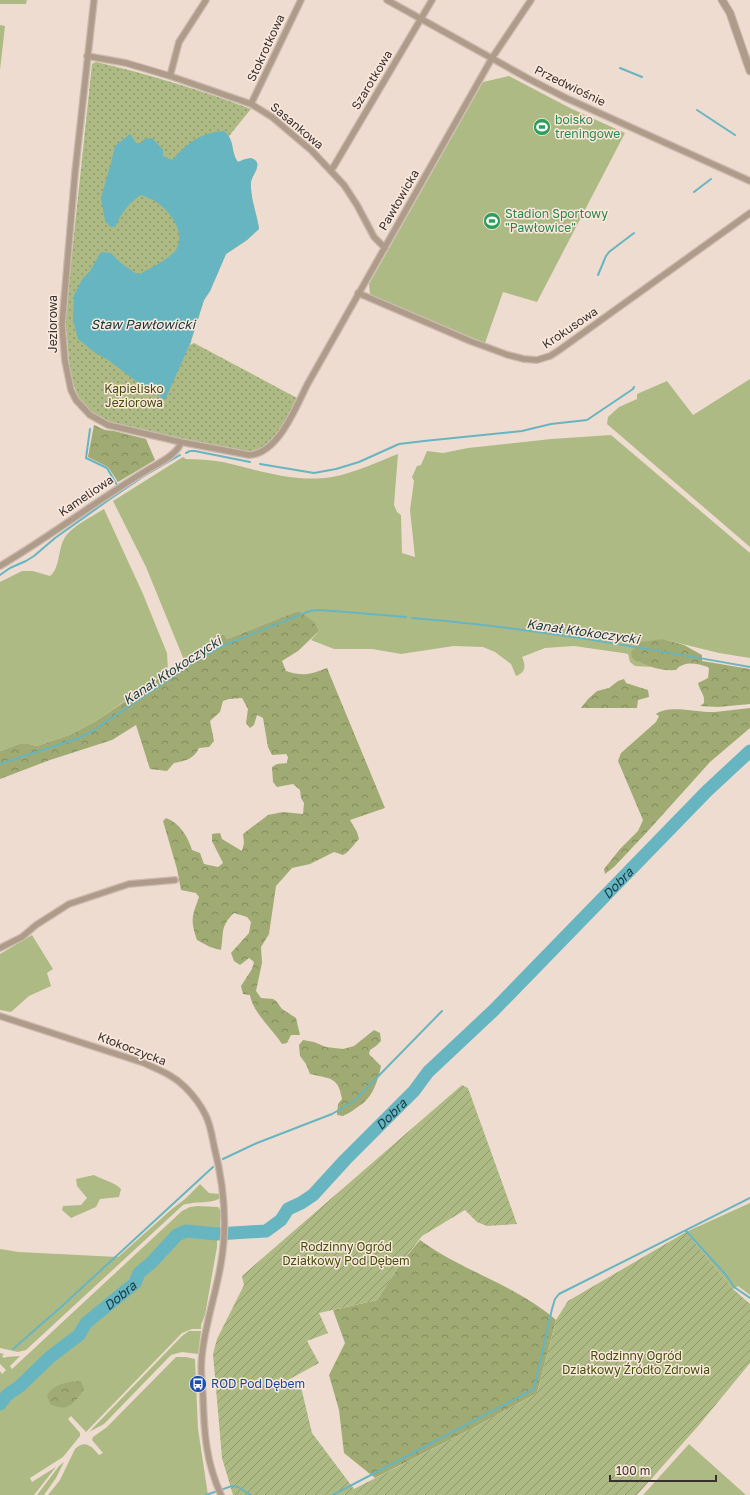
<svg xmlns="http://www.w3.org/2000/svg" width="750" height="1495" font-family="'Golos Text',sans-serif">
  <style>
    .grass { fill: #aeba84 }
    .forest { fill: url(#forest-crowns) }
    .park { fill: url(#park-dots) }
    .garden { fill: url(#garden-furrows) }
    .water { fill: #67b5c1 }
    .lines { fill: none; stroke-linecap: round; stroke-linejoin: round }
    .stream { stroke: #67b5c1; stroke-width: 2 }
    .river { stroke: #67b5c1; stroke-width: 13 }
    .minor-casing { stroke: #cabab0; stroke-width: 8 }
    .tertiary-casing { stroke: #cabab0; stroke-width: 9 }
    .minor { stroke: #af9b89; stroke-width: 5.5 }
    .tertiary { stroke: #af9b89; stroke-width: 7 }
    .labels { text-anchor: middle; stroke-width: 3; stroke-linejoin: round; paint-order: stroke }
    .street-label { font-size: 12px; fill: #37302c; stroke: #fce9de }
    .leisure-label { font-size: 12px; fill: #27864d; stroke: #fce9de; text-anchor: start }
    .park-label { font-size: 12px; fill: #434d0a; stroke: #fce9de }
    .transit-label { font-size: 12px; fill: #164399; stroke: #fce9de; text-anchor: start }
    .water-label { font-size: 13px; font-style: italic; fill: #13393f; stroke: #fce9de }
  </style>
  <defs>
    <pattern id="forest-crowns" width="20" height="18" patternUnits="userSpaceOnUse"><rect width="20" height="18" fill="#9fab73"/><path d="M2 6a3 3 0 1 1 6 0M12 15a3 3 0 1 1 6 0" fill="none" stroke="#828c5f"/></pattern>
    <pattern id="park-dots" width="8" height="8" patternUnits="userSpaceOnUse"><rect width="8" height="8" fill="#aeba84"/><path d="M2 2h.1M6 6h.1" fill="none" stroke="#8e986c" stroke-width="1.8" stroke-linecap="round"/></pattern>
    <pattern id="garden-furrows" width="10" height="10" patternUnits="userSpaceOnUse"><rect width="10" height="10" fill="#aeba84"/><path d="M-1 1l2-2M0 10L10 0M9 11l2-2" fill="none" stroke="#8e986c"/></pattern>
  </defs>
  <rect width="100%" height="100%" fill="#efdcd1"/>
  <path class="grass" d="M0,0h27l-1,4h-26z
    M0,25l5,1 -5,44z
    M509,76l63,33 53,24 -88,169 -34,-10 -18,51 -115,-48 -1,-11 114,-202z
    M750,379v168l-143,-123 1,-7 11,-10 18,-8v-5l30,-13 26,34z
    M611,435l139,118v105l-31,-5 -57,-14 -23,23 12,5 -16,-1 -5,-4 -2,-8 -5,-1 -49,-7 -29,2 -23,9c4,9 4,15 -6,19l-5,-12 -16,-12 -12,-5 -29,-1 -53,8 -29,-5h-38l-23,-9 8,-9 -21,-20 -71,28 -3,-5 -40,26 -38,-93 -33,-66 70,-44 3,2c12,0 25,1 37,3 35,8 71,21 109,15 23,-4 45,-15 66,-23l-4,51 3,7 4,3 1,38 13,4 -5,-47 4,-29 -2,-4 5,-11 4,-1 6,-14 16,2 25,-5 83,-9z
    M104,509l39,85 24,59 1,18 -72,50 -24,13 -35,12 -8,-2h-10l-19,7v-169l22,-11h11l17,5c10,-8 8,-26 14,-37 6,-12 29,-23 40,-30z
    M32,935l21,34 -6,4 4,13 -22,10 -18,16 -11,-2v-56z
    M94,1175c9,5 20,7 27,14l-2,8 -19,2 -4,8 -25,11 -9,-8 1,-4 18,-1 6,-7 -10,-12 -1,-7z
    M200,1184l9,9 11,1v4c-7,6 -26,3 -37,7l-157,145 -8,2 -18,-4v-99l19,3 99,5 54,-48 13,-10z
    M750,1203v92l-12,-9 -5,3 -47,-57z
    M198,1206l20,1 3,4 -2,27h-2v9l-12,68 -4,10v4h-9l-10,4 -96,99 -15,-16 -3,3 12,14v3l-17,21 -33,21 2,4 24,-15 -22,28h-34v-87l8,-10 14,-8 6,-8 108,-95 7,-12 24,-25 -4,-5 -23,21 -17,21 -39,33 -14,16 -35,30 -15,17 -20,17v-29l2,3 4,-4 -6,-6v-11l4,1 -2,2 2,2 2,-1 14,-1 -10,10 2,3 170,-158 8,-4z
    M189,1331h12l-3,23 -16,-2 -11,3 -67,69 -15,8 93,-96z
    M176,1357h10l9,2 3,70 10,66h-160l12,-15 15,-31c11,-10 17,-2 24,6l4,-2 -11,-13 1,-3 14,-10z
    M689,1444l57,51h-103z
    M64,1462l-8,16 -12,17h-7l22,-29z"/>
  <path class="forest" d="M94,425l11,5 9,1 32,8 9,21 -37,22 -10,-15 -20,-10z
    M298,611l16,11 5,9 -21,20 -16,10 4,10c17,6 26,3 41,-3l58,140 -35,12 7,12 2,7c-6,6 -9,12 -16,16l-9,-3 -24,12 -18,4 -16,18 -7,48 -8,13 1,16 -6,28 5,7 12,1 3,2 6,8 14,9 4,17h-9l-4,8 -5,1c-9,-14 -30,-33 -32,-49l-7,-1 -2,-8 11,-17 2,-7 -5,-4 -9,7 -6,-4 -3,-8 18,-20 2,-11 -4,-5 -13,-4c-14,13 -10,20 -13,37l-11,-3 -13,-7c-7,-21 -5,-23 2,-43l-3,-4 -15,-3 -4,-21 -14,-48 3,-3c14,5 22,19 26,32l8,3 4,11 14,3 5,-4 -11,-22v-7l8,-1 2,6 20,12 2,-8 -1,-9 25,-19 15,-3 20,2 1,-11 -3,-5 -1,-8 -7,-6 -16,3 -4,-5 -1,-15 5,-3 10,-1 1,-6 -2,-3 -14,1 -4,-8 -5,-29 -6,-3 -3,10 -4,3 -4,-5 2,-14 -6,-11 -13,1 -6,2 -3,11 -10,9 4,20 -5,6 -10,1c-5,11 -14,13 -25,15l-7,8 -17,-2 -14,-44 -24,15 -62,20 -50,19v-28l19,-7h10l8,2 35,-12 24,-13 128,-87 3,5z
    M663,639l21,6 18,10v6l48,8v35l-32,3 -18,-1 4,-3c1,-9 -4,-11 -6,-20l10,-5 1,-9 -1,-2c-11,-3 -23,-7 -32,3 -16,1 -31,-4 -44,-12l-1,-6 10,-10z
    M624,679l2,4 22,7 1,7 -11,3 -1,8h-56l7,-9 9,-8 12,-3 9,-7z
    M750,708v20l-40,34 -63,70 -33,35 -9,7 -1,-5 16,-20 18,-18 5,-11 -25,-59 3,-8 35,-31 3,-6 -3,-2c13,-10 43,-1 59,-2 12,-1 23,-3 35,-4z
    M374,1030l6,3 1,8 -5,5 -6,4 -1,4 12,12c-3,14 -8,32 -22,40 -5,4 -10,7 -16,10l-6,-1 1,-11 4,-5c-4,-23 -12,-20 -32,-25l-4,-10 -6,-8 -1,-11 4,-5 11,2 12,5 17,2 11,-3z
    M420,1240c42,31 96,45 136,80l-19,73 -62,34 -100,51 -31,-25 -5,-43 -10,-35 16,-32 -12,-33 44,-10 24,-37z
    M81,1381l3,8c-9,14 -17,24 -34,15l-3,-9c8,-12 20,-13 34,-14z"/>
  <path class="park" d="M96,62c53,12 104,28 155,47l-22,27c4,9 3,19 9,26 6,-2 12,-6 17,-2 7,6 -4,16 -4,23 -1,15 6,31 8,46l-12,11 -21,14 -16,37 -6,9 -14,45 4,-2 103,55c-10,20 -23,51 -48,54l-84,-16 -55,-13 -18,-10 -13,-14 -6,-16 -3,-12 -4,-44v-16l26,-247z"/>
  <path class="garden" d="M462,1085l6,3 49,136 -30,2 -10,-4 -12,-12 -43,26 -21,27 -24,37 -58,13 9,20 -21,8 12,22 -40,22 21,1 1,1 11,46 42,56 121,-62 62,-34 19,-73 12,-19 118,-69 47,57 17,15v59l-51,62 -62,70h-404l-11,-37 -9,-104 4,-15 27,-54 -2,-9z"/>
  <path class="water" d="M224,131c12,11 6,20 14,31 6,-2 12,-6 17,-2 7,6 -4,16 -4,23 -1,15 6,31 8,46l-12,11 -21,14 -16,37 -6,9 -15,46 -24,54 -25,-16 -32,-24 -14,-8 -16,-13 -5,-20 1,-24 9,-17 7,-7 11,-19 10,1 10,10 14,10 5,1c10,-6 32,-16 37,-26 8,-17 -7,-36 -19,-45 -5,-4 -12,-6 -17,-8 -12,7 -20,19 -26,32h-4l-6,-6 -4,-23 10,-35 4,-17 15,-12 6,9h6l2,-4 8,-1 11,12v6l9,4c16,-17 27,-27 52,-29z"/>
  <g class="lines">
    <path class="stream" d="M620,68l22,9
      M697,110l38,25
      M694,192l17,-13
      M598,275l8,-19 3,-4 25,-19
      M90,429l-4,29 21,10 10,17
      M186,453l4,-2h5l55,11
      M260,464l54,9 22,-4 23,-7 40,-18 25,-3 98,-10 29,-7 36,-4 46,-31 1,-2
      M0,575l10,-7 16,-7 8,-5 21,-18 55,-39 34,-23 36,-21
      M412,618c114,9 226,29 338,49
      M0,764l79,-26 12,-6 102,-69 29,-17 88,-35 7,-1 17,1 72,6
      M223,1159l34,-16 75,-29 22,-13 88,-90
      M686,1231l40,44 8,12 16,11
      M13,1349l48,-42 152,-140
      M206,1495l26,-9 6,1 13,8
      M333,1495l201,-106 18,-80 3,-10 4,-5 191,-96"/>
    <path class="river" id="s1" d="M0,1404l7,-9 13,-9 30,-29 29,-22 7,-12 49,-40 4,-10 12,-10 26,-28 9,-4 31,3 49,-3 15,-11 7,-11 13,-6 12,-8 32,-35 69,-69 14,-19 66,-62 213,-219 43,-40"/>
    <defs>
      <path id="minor" d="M94,0l-19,173 -13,152 3,36 6,29 5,10 14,15 18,10 73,17 68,13c29,-1 47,-48 58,-70l185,-327 39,-58
        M387,0l142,79 37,19 184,83
        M87,56l39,7 44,13 81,28 21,13 40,34 32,34 13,20 17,32 11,11
        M170,76l9,-34 27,-42
        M251,104l50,-104
        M331,170l3,-4 98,-166
        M358,293l112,48 38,14 16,4 13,1 13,-4 8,-5 192,-138
        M0,566c49,-29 95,-64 144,-94 11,-7 34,-17 37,-30
        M0,948l22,-11 14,-12 33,-21 60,-20 46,-4
        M0,1016l144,47c15,7 29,12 41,24 8,8 15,17 20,27 5,9 7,21 9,32 10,39 14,77 7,117 -5,31 -16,61 -19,92 -2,14 0,28 1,42 1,35 3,65 18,98"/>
      <path id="tertiary" d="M722,0l8,13 20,58"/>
    </defs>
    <use href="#minor" class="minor-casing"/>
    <use href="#tertiary" class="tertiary-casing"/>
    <use href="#minor" class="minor"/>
    <use href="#tertiary" class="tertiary"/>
  </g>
  <defs>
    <symbol id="stadium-disc" viewBox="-11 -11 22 22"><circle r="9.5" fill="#2e9e5b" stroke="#fce9de"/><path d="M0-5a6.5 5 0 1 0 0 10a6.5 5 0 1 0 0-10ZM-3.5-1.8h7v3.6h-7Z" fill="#fff"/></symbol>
    <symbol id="bus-disc" viewBox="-11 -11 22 22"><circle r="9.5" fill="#1a4fb4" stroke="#fce9de"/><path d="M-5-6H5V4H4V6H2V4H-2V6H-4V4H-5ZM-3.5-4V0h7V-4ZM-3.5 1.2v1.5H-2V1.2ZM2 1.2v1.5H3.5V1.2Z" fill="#fff"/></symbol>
  </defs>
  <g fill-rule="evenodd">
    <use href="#stadium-disc" x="532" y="117" width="20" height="20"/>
    <use href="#stadium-disc" x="482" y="211" width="20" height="20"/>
    <use href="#bus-disc" x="188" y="1374" width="20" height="20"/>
  </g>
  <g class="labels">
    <g class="street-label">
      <text transform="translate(266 48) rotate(-65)" y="4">Stokrotkowa</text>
      <text transform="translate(372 80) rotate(-59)" y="4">Szarotkowa</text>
      <text transform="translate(570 86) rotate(26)" y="4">Przedwiośnie</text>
      <text transform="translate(297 126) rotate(40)" y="4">Sasankowa</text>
      <text transform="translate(399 200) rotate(-60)" y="4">Pawłowicka</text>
      <text transform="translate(53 324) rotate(-90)" y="4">Jeziorowa</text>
      <text transform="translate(570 328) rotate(-34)" y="4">Krokusowa</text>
      <text transform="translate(86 496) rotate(-34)" y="4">Kameliowa</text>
      <text transform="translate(132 1049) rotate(21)" y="4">Kłokoczycka</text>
    </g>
    <g class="leisure-label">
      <text x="555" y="124">boisko<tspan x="555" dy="14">treningowe</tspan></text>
      <text x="505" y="218">Stadion Sportowy<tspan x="505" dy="14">"Pawłowice"</tspan></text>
    </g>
    <g class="park-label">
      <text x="134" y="393">Kąpielisko<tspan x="134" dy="14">Jeziorowa</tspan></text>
      <text x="346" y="1251">Rodzinny Ogród<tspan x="346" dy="14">Działkowy Pod Dębem</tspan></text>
      <text x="636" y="1360">Rodzinny Ogród<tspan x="636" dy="14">Działkowy Źródło Zdrowia</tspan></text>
    </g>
    <g class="transit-label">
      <text x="211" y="1388">ROD Pod Dębem</text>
    </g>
    <g class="water-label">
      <text x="143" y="329">Staw Pawłowicki</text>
      <text transform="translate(583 631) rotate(8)" y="5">Kanał Kłokoczycki</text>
      <text transform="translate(172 670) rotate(-33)" y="5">Kanał Kłokoczycki</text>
      <text dy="5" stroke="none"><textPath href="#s1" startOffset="834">Dobra</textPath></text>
      <text dy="5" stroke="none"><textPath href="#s1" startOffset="510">Dobra</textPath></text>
      <text dy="5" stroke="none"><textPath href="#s1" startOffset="163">Dobra</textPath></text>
    </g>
  </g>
  <path d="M610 1475v6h106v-6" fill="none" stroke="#37302c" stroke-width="2"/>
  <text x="616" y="1475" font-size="12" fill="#37302c" stroke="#fce9de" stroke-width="3" paint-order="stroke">100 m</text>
</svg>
